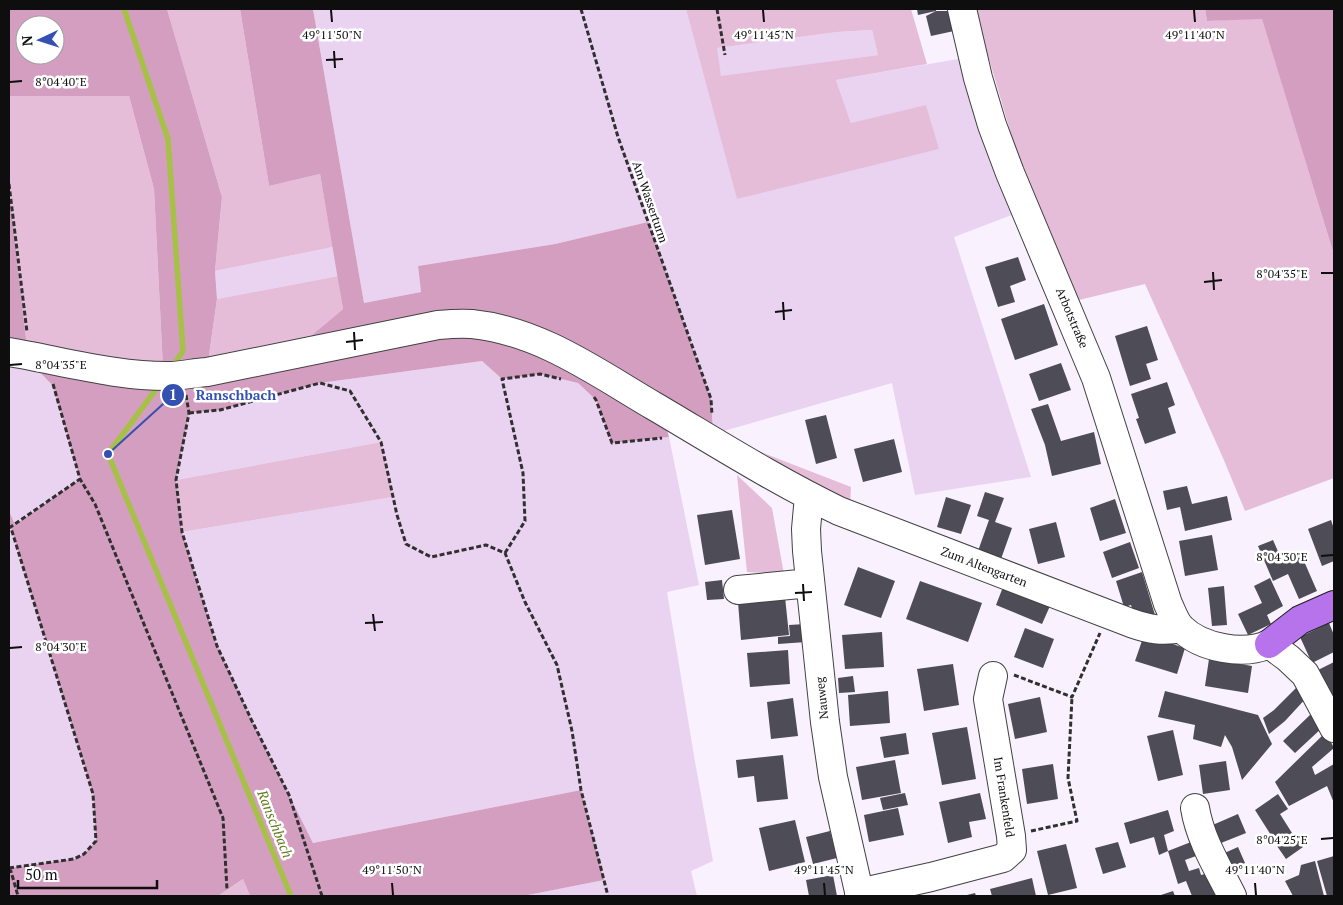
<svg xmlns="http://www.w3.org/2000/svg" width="1343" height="905" font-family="'PT Serif',serif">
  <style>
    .farmland { fill: #e9d3f1 }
    .green { fill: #e5bdd9; fill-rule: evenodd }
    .forest { fill: #d49ec1; fill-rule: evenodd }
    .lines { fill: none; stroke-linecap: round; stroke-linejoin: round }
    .stream { stroke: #a7c048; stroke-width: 5.5 }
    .building { fill: #4e4c56 }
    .minor-casing { stroke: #414141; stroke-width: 30 }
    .major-casing { stroke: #1f1f1f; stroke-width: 30 }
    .path { stroke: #303030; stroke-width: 3; stroke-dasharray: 5 2.5; stroke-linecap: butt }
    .minor { stroke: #fff; stroke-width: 28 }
    .major { stroke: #b773eb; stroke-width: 28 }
    .ticks { fill: none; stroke: #0e0e0e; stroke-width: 2 }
    .labels { text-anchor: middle; stroke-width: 5; stroke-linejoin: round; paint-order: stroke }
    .street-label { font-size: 12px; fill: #0e0e0e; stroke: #fff }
    .water-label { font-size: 14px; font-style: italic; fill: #637a1f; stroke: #fff }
    .ticks-label { font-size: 12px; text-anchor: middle; fill: #0e0e0e; stroke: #fff; stroke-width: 5; stroke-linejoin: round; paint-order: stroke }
    .leader { fill: none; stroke: #3451b1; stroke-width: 2 }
    .callout-dot { fill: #3451b1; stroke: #fff; stroke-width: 2 }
    .mark-label { font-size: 15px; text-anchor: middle; font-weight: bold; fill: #fff }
    .callout-label { font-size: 14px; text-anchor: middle; font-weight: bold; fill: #3451b1; stroke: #fff; stroke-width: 5; stroke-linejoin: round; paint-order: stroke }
  </style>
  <rect width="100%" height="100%" fill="#f9f1fe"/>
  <path class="farmland" d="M313,9h373l52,190 113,-76 -15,-43 128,-22 53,155 -63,24 77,240 -116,18 -23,-112 -179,51 -65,-212 -93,22 -137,22 3,26 -57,11z
    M872,30l6,25 -157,22 -5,-29 121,-16z
    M333,247l5,29 -121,23 -2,-28z
    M482,361l20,18 38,-5 38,9 18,17 16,42 57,-5 30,148 -32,7 27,164 19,105 -22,10 6,25h-174l80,-16 -22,-90 -268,53 -62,-124 -35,-76 -34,-111 211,-35 -12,-55 -205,38 13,-67 31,-3 100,-27z
    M9,367l27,1 17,18 27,93 -65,47 -6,-15z
    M9,528h2l82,266 3,47 -12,13 -10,5 -65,9z"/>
  <path class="green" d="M167,9h73l29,177 51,-12 13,73 -118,24 7,-74z
    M686,9h225l16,55 -91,16 15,43 75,-18 13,44 -202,50zM872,30l6,25 -157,21 -4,-28 120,-16z
    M976,9h229l2,12 55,-3 72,237v223l-89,33 -22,-53 -78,-174 -66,16 -64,-152 -34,-117z
    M9,96h120l25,93 9,179 -136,-21 -18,-159z
    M338,276l5,33 -43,36 -92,17 9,-63z
    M381,442l12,55 -211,35 -6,-52z
    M740,444l111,43 -1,19z
    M737,475l35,33 12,66 -37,-2z
    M243,879l7,17h-32z"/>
  <path class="forest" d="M9,9h158l55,188 -7,74 2,28 -9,63 92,-17 43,-36 -23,-135 -51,12 -29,-177h73l51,294 57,-11 -3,-26 137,-22 93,-22 63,177 2,35 -51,-22 7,25 -57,6 -16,-43 -18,-17 -38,-9 -38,5 -20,-18 -162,22 -100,27 -31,3 -13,67 6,52 34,111 35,76 62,124 268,-53 23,90 -81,16h-273l-7,-17 -25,17h-209v-28l65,-9 10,-5 12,-13 -3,-47 -82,-266h-2v-17l6,14 65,-46 -27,-93 -17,-18 -27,-1v-179l18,159 136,21 -9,-179 -25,-93h-120zM25,25h30v30h-30z
    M1205,9h129v246l-72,-236 -55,2z"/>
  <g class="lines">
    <path class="stream" d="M124,9l44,130 15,212 -11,16
      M160,384l-52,70 183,442"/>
  </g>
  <path class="building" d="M917,9h19v2l-18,4z
    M936,11h14l4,20 -23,5 -5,-20z
    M1018,257l8,23 -16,6 5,16 -17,5 -13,-40z
    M1044,304l14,41 -43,15 -14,-41z
    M1147,326l11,34 -12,4 5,15 -21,7 -15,-50z
    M1061,363l10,27 -32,11 -10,-27z
    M1167,382l8,23 -7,3 8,25 -31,11 -9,-25 3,-1 -8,-24z
    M1048,404l13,37 33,-9 7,32 -49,12 -7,-31 -14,-36z
    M826,415l11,43 -21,6 -11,-44z
    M894,439l8,33 -39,10 -9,-33z
    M1187,486l5,18 35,-8 5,24 -47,11 -5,-24 -13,3 -4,-19z
    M985,492l19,6 -9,24 17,6 -11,31 -23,-8 11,-31 -12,-4z
    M946,497l25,8 -10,29 -24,-7z
    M1115,499l11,34 -26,8 -10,-33z
    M732,510l8,49 -35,6 -8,-50z
    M1331,520l3,9v32l-12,5 -14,-37z
    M1056,522l9,35 -27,7 -9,-35z
    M1212,535l6,35 -33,6 -6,-35z
    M1273,540l11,25 -2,-6 18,-7 17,39 -18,8 -11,-25 -15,7 -15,-35z
    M1130,542l9,26 -27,10 -9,-26z
    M858,567l37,14 -14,37 -37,-13z
    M1142,572l13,43 -19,6 -5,-16 -7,2 -8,-26z
    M1270,578l13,28 -16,9 4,9 -23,11 -10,-21 24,-11 -8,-17z
    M722,580l2,19 -17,1 -2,-18z
    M920,581l62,22 -14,39 -62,-23z
    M1224,586l3,39 -15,1 -4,-38z
    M1003,587l47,19 -8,18 -46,-19z
    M785,597l4,38 -48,5 -3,-38z
    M1329,623l5,12v17l-22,11 -12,-26z
    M805,624l1,18 -28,2v-7l12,-1 -1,-11z
    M1025,628l29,11 -11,29 -29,-11z
    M882,632l2,35 -39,2 -3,-34z
    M1144,635l41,13 -8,26 -42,-13z
    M788,650l2,34 -40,3 -3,-34z
    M1209,659l43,7 -4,27 -43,-7z
    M1334,662v39l-18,-30z
    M953,664l6,41 -35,6 -7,-42z
    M853,676l2,16 -16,1 -1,-15z
    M1298,686l10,10 -23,25 -16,13 -6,-16 11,-8z
    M888,691l2,32 -40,3 -2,-31z
    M1165,691l93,24 14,29 -30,36 -10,-33 -7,-12 -4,12 -28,-8 2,-14 -37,-8z
    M1040,697l7,35 -32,7 -7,-35z
    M793,698l5,38 -27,3 -4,-37z
    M1311,714l12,13 -28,26 -12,-12z
    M967,727l9,52 -34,6 -10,-52z
    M1173,730l10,45 -25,6 -11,-45z
    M1326,732l8,16 -22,19 3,8 19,-11v39l-7,-17 -38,20 -14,-24z
    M906,733l3,21 -25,4 -4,-21z
    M783,755l5,44 -31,3 -3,-26 -16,2 -2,-18z
    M895,760l6,33 -39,7 -6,-33z
    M1226,761l4,29 -27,4 -4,-29z
    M1053,764l5,35 -31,5 -5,-35z
    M905,793l3,12 -25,5 -3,-12z
    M980,793l6,26 -17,3 3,15 -24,6 -9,-41z
    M1278,794l10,15 -8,5 12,19 -16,10 -21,-33z
    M898,808l6,27 -35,7 -5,-27z
    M1168,810l6,21 -10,4 4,16 -9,4 -5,-18 -24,7 -6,-21z
    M1238,814l8,19 -30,12 -8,-18z
    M795,820l10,42 -36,9 -10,-43z
    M830,831l7,27 -24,6 -7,-27z
    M1293,834l10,13 -17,12 -9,-13z
    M1118,842l8,25 -23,7 -8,-26z
    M1191,842l5,14 -11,4 4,11 10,-3 2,7 11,-3 9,23 -29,1 -6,-15 -8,3 -10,-33z
    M1066,844l11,44 -29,7 -11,-44z
    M1238,847l7,16 -18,8 -7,-16z
    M1334,856v39l-7,1 -10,-35z
    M1315,861l9,35h-31l-8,-15 14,-6 2,-10z
    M833,875l4,21h-28l-3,-16z
    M1032,878l4,18h-44l-2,-7z
    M1173,891l2,5h-17z
    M975,893l1,3h-13z"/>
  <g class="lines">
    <defs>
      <path id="minor" d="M962,9l16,69 14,47 18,48 86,205 72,226c4,8 7,18 13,24 20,20 63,28 88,16l19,14 17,16 29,54
        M9,352c53,9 109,25 163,24 12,-1 23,-3 35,-4l231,-47c11,-1 23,-2 34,-1 68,7 124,48 182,82 61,36 121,74 185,105l292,112c17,6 32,9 50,5
        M809,496l-3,33 1,22 18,171 8,55 27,119
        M738,590l72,-7
        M1195,808c5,31 23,60 37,88
        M859,893l72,-16 72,-19 9,-8 -1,-14 -23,-137 5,-23"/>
      <path id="major" d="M1269,644l31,-24 34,-15"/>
    </defs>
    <use href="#minor" class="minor-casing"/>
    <use href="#major" class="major-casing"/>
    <path class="path" d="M581,9l37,128 93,262 1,16
      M717,9l8,46
      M9,184l18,148
      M53,384l27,95 15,25 128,314 4,72
      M186,395l3,18 -13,67 6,52 35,114 34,73 38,76 33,101
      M594,397l2,3 16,43 50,-5
      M189,413l31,-3 100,-27 30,8 31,51 16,73 9,29 25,13 55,-12 19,8 20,49 32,63 15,66 9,59 27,106
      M9,528l71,-49
      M505,553l20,-32 -2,-48 -21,-94 38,-5 21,5
      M1014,675l58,22 28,-64
      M1031,831l46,-10 -9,-43 4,-81
      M9,868l65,-9 10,-5 12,-13 -3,-47 -82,-266
      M10,868l8,28"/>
    <use href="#minor" class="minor"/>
    <use href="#major" class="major"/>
  </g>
  <path class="ticks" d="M331,10l1,12M763,10l1,12M1194,10l1,12M334,51l1,17M326,60l17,-1M10,82l12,-1M1213,272l1,18M1321,273h12M1204,282l18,-2M783,302l1,18M775,312l17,-2M354,332l1,18M346,342l17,-2M10,365l12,-1M1321,556l12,-1M803,584l1,17M795,593l17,-1M373,614l2,17M365,623l18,-1M10,648l12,-1M1321,839l12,-1M392,883l1,12M824,883l1,12M1255,883l1,12"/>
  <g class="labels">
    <g class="street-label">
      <text transform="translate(650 202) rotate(71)" y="4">Am Wasserturm</text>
      <text transform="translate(1072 318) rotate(67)" y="4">Arbotstraße</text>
      <text transform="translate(984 567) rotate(21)" y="4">Zum Altengarten</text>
      <text transform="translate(822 698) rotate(-96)" y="4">Nauweg</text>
      <text transform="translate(1004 797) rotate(81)" y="4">Im Frankenfeld</text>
    </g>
    <g class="water-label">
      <text transform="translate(275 824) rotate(68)" y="5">Ranschbach</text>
    </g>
  </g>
  <g class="ticks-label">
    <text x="332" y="39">49°11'50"N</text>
    <text x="764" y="39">49°11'45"N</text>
    <text x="1195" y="39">49°11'40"N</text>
    <text x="61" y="86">8°04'40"E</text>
    <text x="1282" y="278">8°04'35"E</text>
    <text x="61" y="369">8°04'35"E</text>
    <text x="1282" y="561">8°04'30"E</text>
    <text x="61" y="651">8°04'30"E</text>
    <text x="1282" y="844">8°04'25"E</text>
    <text x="392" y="874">49°11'50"N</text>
    <text x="824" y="874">49°11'45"N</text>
    <text x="1255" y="874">49°11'40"N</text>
  </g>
  <path class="leader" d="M108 454L173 395"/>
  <g class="callout-dot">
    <circle cx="108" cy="454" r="5"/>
    <circle cx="173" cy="395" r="12"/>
  </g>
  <g class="mark-label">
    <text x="173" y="400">1</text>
  </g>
  <g class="callout-label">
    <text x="236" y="400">Ranschbach</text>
  </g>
  <rect width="1343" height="905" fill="none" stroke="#0e0e0e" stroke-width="20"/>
  <g transform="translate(40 40) rotate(266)"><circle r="24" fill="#ffffff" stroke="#9f9f9f"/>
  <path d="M0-4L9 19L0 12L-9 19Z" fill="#3451b1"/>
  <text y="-8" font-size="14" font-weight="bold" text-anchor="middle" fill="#0e0e0e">N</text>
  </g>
  <path d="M18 880v8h139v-8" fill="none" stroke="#0e0e0e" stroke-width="2.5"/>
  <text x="25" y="880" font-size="15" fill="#0e0e0e" stroke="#ffffff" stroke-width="4" paint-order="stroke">50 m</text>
</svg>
